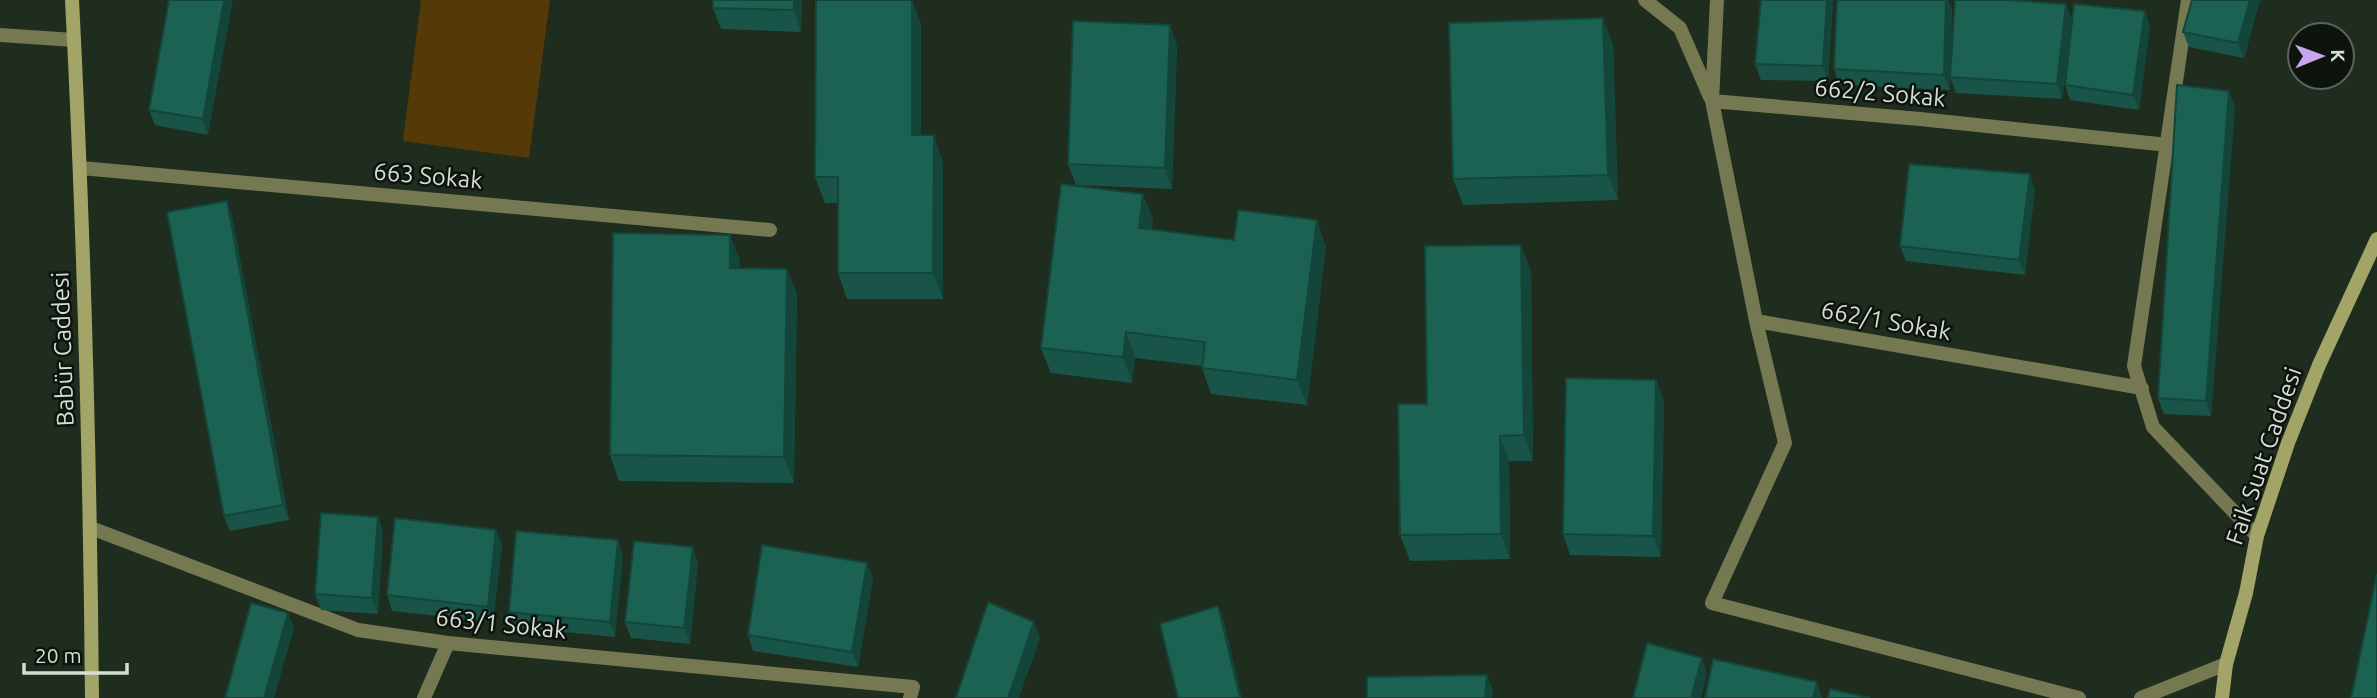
<svg xmlns="http://www.w3.org/2000/svg" width="2377" height="698" font-family="Ubuntu,sans-serif">
  <style>
    .green { fill: #553a08 }
    .lines { fill: none; stroke-linecap: round; stroke-linejoin: round }
    .street { stroke: #767852; stroke-width: 14 }
    .secondary { stroke: #a2a567; stroke-width: 14 }
    .wall { fill: #185447 }
    .shaded-wall { fill: #14453a }
    .building { fill: #1c6253; stroke: #14453a; stroke-width: 2 }
    .labels { text-anchor: middle; stroke-width: 5; stroke-linejoin: round; paint-order: stroke }
    .street-label { font-size: 24px; fill: #d5ded4; stroke: #0d130d }
  </style>
  <rect width="100%" height="100%" fill="#1f2d1e"/>
  <path class="green" d="M421,0h129l-21,158 -126,-17z"/>
  <g class="lines">
    <path class="street" d="M1645,0l35,28 30,69
      M1717,0l-5,101 44,220 386,67
      M2188,0l-54,366 19,61 104,109
      M0,35l74,5
      M1712,101l208,18 248,26
      M81,168l689,62
      M1756,321l29,122 -73,160 367,95
      M91,528l267,102 90,13 465,44 -3,11
      M424,698l24,-55
      M2141,698l85,-34"/>
    <path class="secondary" d="M72,0c12,233 18,465 20,698
      M2222,698l4,-34 20,-71 11,-57 31,-93 31,-78 58,-126"/>
  </g>
  <path class="wall" d="M169,0l39,135 -53,-10 -6,-15z
    M713,0h89l-1,32 -80,-3 -8,-21z
    M912,0l9,25v110l22,26v138h-96l-9,-26v-70h-13l-10,-26z
    M1761,0h72l-5,81 -67,-1 -6,-16z
    M1837,0h111l4,9 -2,81 -111,-5 -5,-16z
    M2260,0l-16,58 -55,-11 -6,-15z
    M2072,20l-10,79 -106,-6 -6,-16z
    M1170,25l7,21 -5,143 -96,-4 -8,-21z
    M2150,26l-11,84 -69,-10 -5,-15z
    M1613,44l5,156 -155,5 -10,-26z
    M2235,106l-24,310 -47,-2 -6,-16z
    M2035,189l-10,86 -119,-14 -6,-15z
    M227,201l5,15 57,304 -59,11 -6,-15z
    M1153,219l-1,11 82,10 92,6 -19,159 -96,-11 -9,-26v-2l-67,-8 -3,25 -81,-10 -10,-25z
    M740,260l-1,8 48,1 10,25 -3,189 -175,-2 -9,-26z
    M1531,271l2,190h-24l1,98 -100,2 -10,-26 27,-131z
    M1656,380l8,21 -3,156 -91,-2 -7,-21z
    M378,517l5,15 -5,82 -57,-4 -6,-16z
    M496,530l6,15 -9,77 -101,-11 -5,-16z
    M618,540l5,16 -8,81 -101,-10 -5,-15z
    M698,563l-8,81 -59,-6 -6,-16z
    M873,578l-15,89 -105,-16 -5,-16z"/>
  <path class="shaded-wall" d="M224,0h9l-25,135 -5,-16z
    M794,0h8l-1,32 -7,-22z
    M912,0l9,25v136l-9,-26z
    M1827,0h6l-5,81 -5,-15z
    M1946,0h2l4,9 -2,81 -6,-15z
    M2250,0h10l-16,58 -6,-15z
    M2066,4l6,16 -10,79 -5,-15z
    M2145,11l5,15 -11,84 -6,-15z
    M1603,18l10,26 5,156 -10,-25z
    M1170,25l7,21 -5,143 -7,-21z
    M2229,91l6,15 -24,310 -5,-15z
    M934,135l9,26v138l-10,-26z
    M2030,174l5,15 -10,86 -6,-15z
    M1143,194l10,25 -4,35 -10,-26z
    M227,201l5,15 57,304 -6,-15z
    M1317,220l9,26 -19,159 -10,-25z
    M730,235l10,25 -1,34 -9,-26z
    M1521,245l10,26 2,190 -9,-26z
    M787,269l10,25 -3,189 -10,-26z
    M1126,332l9,26 -3,25 -9,-26z
    M1656,380l8,21 -3,156 -8,-21z
    M1500,436l9,25 1,98 -9,-25z
    M378,517l5,15 -5,82 -6,-16z
    M496,530l6,15 -9,77 -5,-15z
    M618,540l5,16 -8,81 -5,-15z
    M693,547l5,16 -8,81 -6,-16z
    M867,563l6,15 -15,89 -6,-15z
    M1218,606l6,15 18,77h-2z
    M288,613l6,15 -20,70h-10z
    M1034,622l6,16 -21,60h-11z
    M1702,658l5,15 -6,25h-10z
    M1487,675l6,15 -1,8h-7z
    M1817,682l5,15v1h-9z"/>
  <path class="building" d="M169,0h55l-21,119 -54,-9z
    M713,0h81v10l-81,-2z
    M816,0h96v135h22l-1,138h-95v-96h-23z
    M1761,0h66l-4,66 -68,-2z
    M1837,0h109l-2,75 -110,-6z
    M1955,0h52l59,4 -9,80 -107,-7z
    M2192,0h58l-12,43 -55,-11z
    M2074,4l71,7 -12,84 -68,-10z
    M1603,18l5,157 -155,4 -4,-156z
    M1073,21l97,4 -5,143 -97,-4z
    M2177,85l52,6 -23,310 -48,-3z
    M1909,164l121,10 -11,86 -119,-14z
    M1061,184l82,10 -4,34 95,12 4,-30 79,10 -20,160 -95,-12 3,-26 -79,-10 -3,25 -82,-9z
    M227,201l56,304 -59,11 -57,-304z
    M613,233l117,2v33l57,1 -3,188 -174,-2z
    M1521,245l3,190 -24,1 1,98 -101,1 -2,-131h29l-2,-158z
    M1566,378l90,2 -3,156 -90,-2z
    M321,513l57,4 -6,81 -57,-4z
    M395,518l101,12 -8,77 -101,-12z
    M516,531l102,9 -8,82 -101,-10z
    M634,541l59,6 -9,81 -59,-6z
    M762,545l105,18 -15,89 -104,-17z
    M2377,574v124h-26z
    M988,602l46,20 -26,76h-52z
    M251,603l37,10 -24,85h-39z
    M1218,606l22,92h-62l-18,-74z
    M1647,643l55,15 -11,40h-58z
    M1713,659l104,23 -4,16h-108z
    M1487,675l-2,23h-118v-21z
    M1830,689l40,9h-42z"/>
  <g class="labels">
    <g class="street-label">
      <text transform="translate(1880 93) rotate(5)" y="8">662/2 Sokak</text>
      <text transform="translate(428 176) rotate(5)" y="8">663 Sokak</text>
      <text transform="translate(1886 321) rotate(10)" y="8">662/1 Sokak</text>
      <text transform="translate(63 349) rotate(-92)" y="8">Babür Caddesi</text>
      <text transform="translate(2264 456) rotate(-71)" y="8">Faik Suat Caddesi</text>
      <text transform="translate(501 624) rotate(6)" y="8">663/1 Sokak</text>
    </g>
  </g>
  <g transform="translate(2321 56) rotate(89)"><circle r="33" fill="#0d130d" stroke="#5d645d" stroke-width="2"/>
  <path d="M0-5L12 26L0 18L-12 26Z" fill="#c9a5ee"/>
  <text y="-10" font-size="19" font-weight="bold" text-anchor="middle" fill="#d5ded4">K</text>
  </g>
  <path d="M24 663v10h103v-10" fill="none" stroke="#d5ded4" stroke-width="3.5"/>
  <text x="35" y="663" font-size="21" fill="#d5ded4" stroke="#0d130d" stroke-width="5" paint-order="stroke">20 m</text>
</svg>
